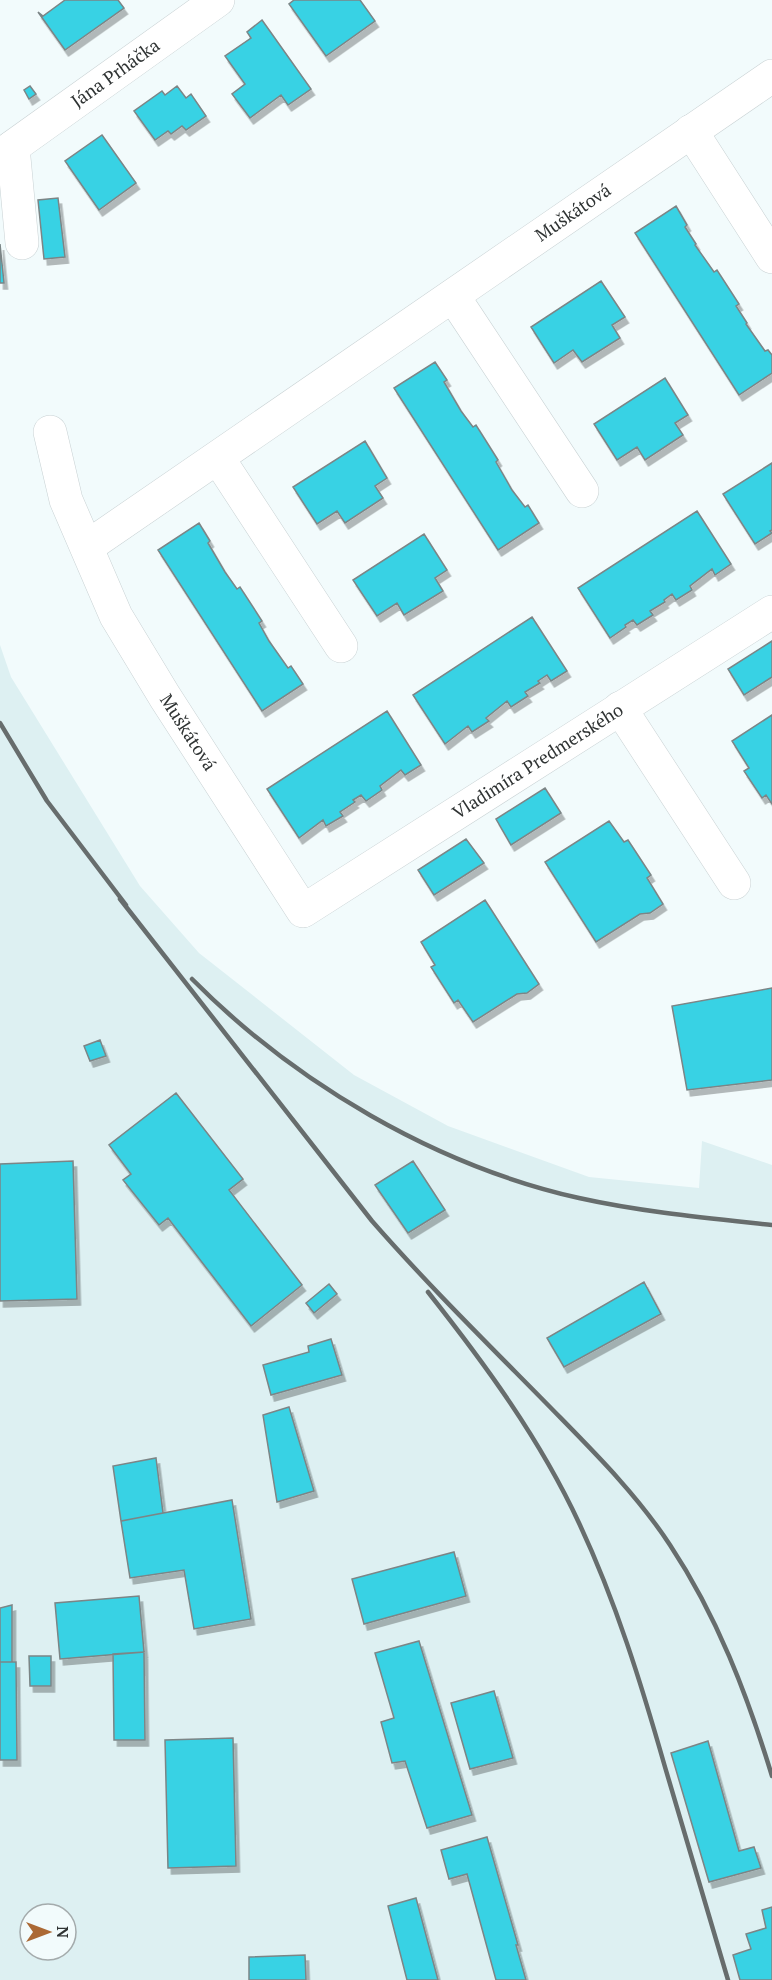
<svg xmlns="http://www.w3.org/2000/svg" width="772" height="1980" font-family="'PT Serif',serif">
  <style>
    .built { fill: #ddf0f2; fill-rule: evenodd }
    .building { fill: #37d2e4; stroke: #7c8586; stroke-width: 1.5; filter: url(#shadow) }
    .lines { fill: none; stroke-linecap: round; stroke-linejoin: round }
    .minor-casing { stroke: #c9d2d4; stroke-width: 34 }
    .minor { stroke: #fff; stroke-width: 33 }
    .rail { stroke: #676d6d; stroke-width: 4.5 }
    .labels { text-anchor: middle; stroke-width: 4.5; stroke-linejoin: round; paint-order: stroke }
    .street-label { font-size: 18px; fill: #2f3333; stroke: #f2fbfc }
  </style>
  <defs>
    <filter id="shadow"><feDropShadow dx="3.5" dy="6" stdDeviation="0" flood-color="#0004"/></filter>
  </defs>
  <rect width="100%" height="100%" fill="#f2fbfc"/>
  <path class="built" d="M0,645l11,32 129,209 59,67 155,122 94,51 141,51 110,11 3,-47 70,24v815h-772zM30,1914h36v36h-36z"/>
  <path class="building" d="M65,0h53l6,8 -59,42 -27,-38 5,4z
    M294,0h66l15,21 -49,35 -37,-52z
    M262,20l49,69 -23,16 -7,-10 -31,23 -18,-24 13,-10 -20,-28 26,-18 -4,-6z
    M30,86l6,8 -7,5 -5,-9z
    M177,86l9,12 5,-4 15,22 -20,14 -4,-4 -11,8 -3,-3 -13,9 -21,-29 28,-20 3,4z
    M102,135l34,48 -37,27 -34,-49z
    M58,198l7,59 -21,2 -6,-59z
    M676,206l11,19 -2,2 11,17 -1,1 19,27 3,-2 22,34 -3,2 11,17 -1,1 19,27 3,-1 4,5v18l-33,22 -104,-162z
    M0,244l4,39h-4z
    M601,281l24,36 -13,8 8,13 -38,24 -9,-12 -19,13 -23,-36z
    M435,362l12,18 -3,2 17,29 12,16 3,-2 22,35 -2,2 16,28 13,17 3,-2 11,18 -41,27 -104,-162z
    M665,378l23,37 -13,8 8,12 -38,25 -8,-13 -20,13 -23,-36z
    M365,441l22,37 -12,8 8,12 -38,25 -8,-12 -20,13 -24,-37z
    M772,463v67l-2,1 2,2 -17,11 -32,-50z
    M697,511l34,53 -16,11 -3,-6 -22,17 2,4 -16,10 -4,-6 -8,6 1,2 -15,9 3,4 -16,10 -4,-5 -8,5 1,2 -16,11 -32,-50z
    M199,523l11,18 -2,2 17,29 12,17 3,-2 22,34 -3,2 10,18 19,27 3,-2 12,18 -41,27 -104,-161z
    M424,534l23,36 -12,8 8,13 -39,24 -7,-12 -20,13 -24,-36z
    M532,617l35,54 -16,10 -4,-6 -9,6 2,2 -15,9 3,4 -17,11 -4,-6 -21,17 3,3 -17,11 -4,-6 -23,18 -32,-49z
    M772,641v36l-28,18 -16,-26z
    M387,711l34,54 -16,10 -4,-5 -21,16 2,4 -16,11 -5,-6 -8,5 2,2 -15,10 3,4 -17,10 -3,-6 -24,18 -32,-49z
    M772,715v89l-6,-9 -4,3 -18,-27 5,-3 -17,-27z
    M545,788l16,25 -50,32 -15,-26z
    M609,821l15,21 4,-2 23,35 -4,3 16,26 -13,9 -10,1 -44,28 -51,-80z
    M466,839l18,24 -50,32 -16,-25z
    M485,900l54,84 -12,9 -10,1 -44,28 -15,-22 -4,3 -23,-36 4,-2 -14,-23z
    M772,988v92l-85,10 -15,-84z
    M100,1040l6,16 -16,5 -6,-15z
    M176,1093l67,86 -14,11 73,95 -51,41 -83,-108 -9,7 -36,-45 8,-6 -22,-29z
    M73,1161l4,138 -77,2v-137z
    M413,1161l32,49 -37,23 -33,-48z
    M644,1282l17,32 -97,53 -17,-29z
    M329,1284l8,10 -23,19 -8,-10z
    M331,1339l11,36 -71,20 -8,-30 46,-13 -1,-6z
    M289,1407l25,84 -37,11 -14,-87z
    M156,1458l7,55 -42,8 -8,-55z
    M232,1500l19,119 -57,10 -10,-59 -54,8 -9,-57z
    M454,1552l12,44 -102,28 -12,-45z
    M139,1596l5,56 -84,7 -5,-56z
    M12,1605v57h-12v-54z
    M419,1641l53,174 -45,13 -22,-67 -13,2 -11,-41 13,-4 -19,-65z
    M144,1652l1,88h-31l-1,-86z
    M29,1656h22v30h-21z
    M0,1662h16l1,98h-17z
    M494,1691l19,67 -43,11 -19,-66z
    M233,1738l3,128 -68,2 -3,-128z
    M708,1741l31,110 15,-4 7,21 -52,14 -38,-129z
    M487,1837l31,108h-2l10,35h-30l-29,-106 -18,5 -8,-29z
    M416,1898l22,82h-31l-19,-74z
    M772,1907v73h-32l-7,-25 18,-6 -5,-15 20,-6 -4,-18z
    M305,1955l1,25h-57v-23z"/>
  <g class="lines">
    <defs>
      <g id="minor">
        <path d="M691,131l81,126"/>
        <path d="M13,147l9,96"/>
        <path id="s1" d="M0,156l218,-156"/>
        <path d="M453,296l129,195"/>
        <path id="s2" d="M50,432l16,68 50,116 49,81 138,214 469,-299"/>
        <path d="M218,458l123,188"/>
        <path id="s3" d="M87,547l685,-471"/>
        <path d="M620,708l114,175"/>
      </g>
    </defs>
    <use href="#minor" class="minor-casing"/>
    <use href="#minor" class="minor"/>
    <path class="rail" d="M0,723l47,78 79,104
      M120,899l252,322c56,64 116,123 176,184 43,44 88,88 122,140 47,71 77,149 102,231
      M192,979c103,104 244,187 387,219 63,14 128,20 193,27
      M428,1292c57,72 112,147 151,231 37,79 62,160 86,244 21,71 42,142 63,213"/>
  </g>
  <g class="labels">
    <g class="street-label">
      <text dy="6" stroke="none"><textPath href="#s1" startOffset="142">Jána Prháčka</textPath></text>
      <text dy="6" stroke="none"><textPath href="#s3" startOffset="590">Muškátová</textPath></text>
      <text dy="6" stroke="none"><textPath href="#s2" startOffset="333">Muškátová</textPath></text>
      <text dy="6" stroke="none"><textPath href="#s2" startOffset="824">Vladimíra Predmerského</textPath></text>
    </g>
  </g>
  <g transform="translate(48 1932) rotate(90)"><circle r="28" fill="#f2fbfc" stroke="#a4abac" stroke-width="1.5"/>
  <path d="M0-4.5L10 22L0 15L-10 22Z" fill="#ab6935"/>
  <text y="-9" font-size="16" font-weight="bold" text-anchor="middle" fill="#2f3333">N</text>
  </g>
</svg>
